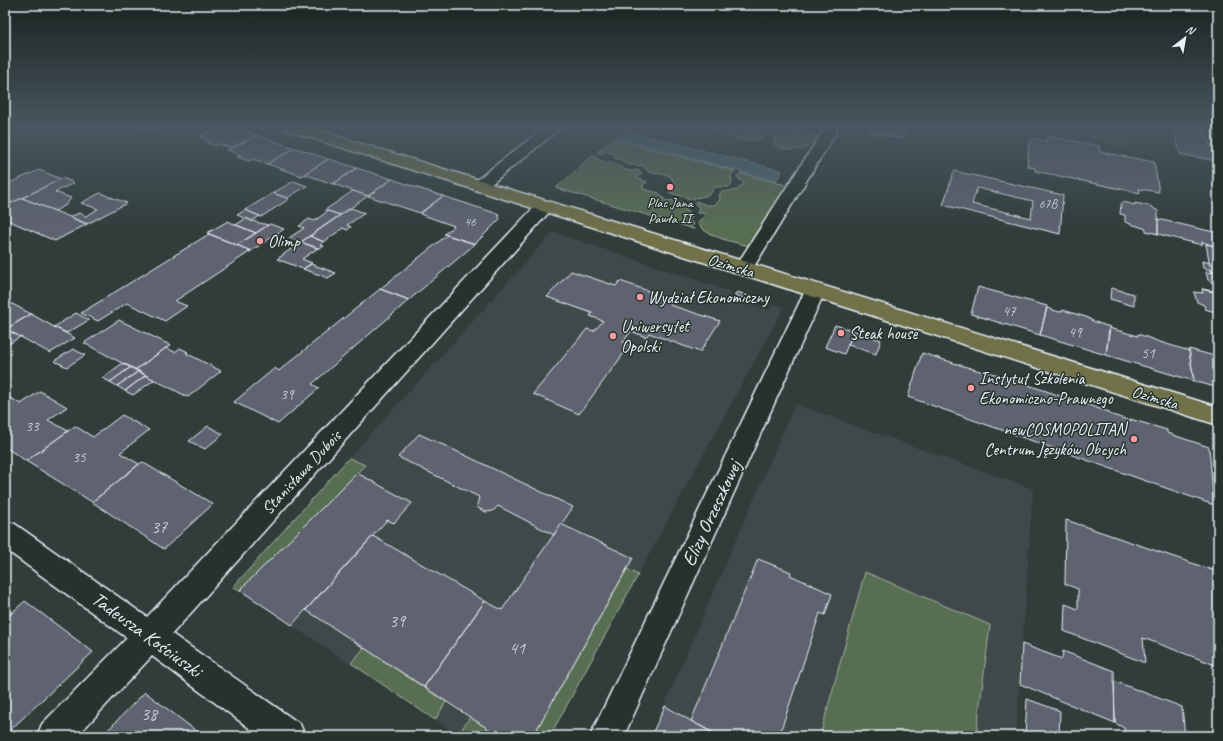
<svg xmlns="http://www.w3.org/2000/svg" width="1223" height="741" font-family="Caveat,sans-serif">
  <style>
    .built { fill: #3f484a }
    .green { fill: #596e52; stroke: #a0b0a5 }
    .water { fill: #4e6973; stroke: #8c9fa8 }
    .building { fill: #5f6370; stroke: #e8f1f8; fill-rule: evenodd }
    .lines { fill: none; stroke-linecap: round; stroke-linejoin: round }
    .minor-casing { stroke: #e8f1f8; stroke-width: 3 }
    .major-casing { stroke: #e8f1f8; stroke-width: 3 }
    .minor { fill: #26332d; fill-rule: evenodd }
    .major { fill: #6f704a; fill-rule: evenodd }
    .poi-dot { fill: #ff9aa2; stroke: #26332d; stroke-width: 1.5 }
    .labels { text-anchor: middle; stroke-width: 3; stroke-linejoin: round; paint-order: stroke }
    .far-number-label { font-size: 13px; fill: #c6ced6 }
    .far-poi-label { font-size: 14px; fill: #e8f1f8; stroke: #26332d }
    .number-label { font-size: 15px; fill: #c6ced6 }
    .poi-label { font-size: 17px; fill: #e8f1f8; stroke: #26332d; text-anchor: start }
    .street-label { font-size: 17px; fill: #e8f1f8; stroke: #26332d }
    .near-number-label { font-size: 18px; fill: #c6ced6 }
    .near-street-label { font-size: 20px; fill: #e8f1f8; stroke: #26332d }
  </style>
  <rect width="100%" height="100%" fill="#313d3a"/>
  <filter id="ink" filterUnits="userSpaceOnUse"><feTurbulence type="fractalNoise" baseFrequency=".025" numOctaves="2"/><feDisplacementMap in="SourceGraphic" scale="8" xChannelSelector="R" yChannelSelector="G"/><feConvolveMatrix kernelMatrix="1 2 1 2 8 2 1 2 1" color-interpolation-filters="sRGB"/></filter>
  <g filter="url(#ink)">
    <path class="built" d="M1030,127h96l4,21z
      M553,232l179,60 -3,4 40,14 4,-6 11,3 -234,429h-90l-227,-149z
      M795,404l238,85 -17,247h-365z"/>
    <path class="green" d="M709,127h53l4,5c-8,17 -46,3 -57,-5z
      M795,133h15l7,3c-4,16 -31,17 -43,9v-6z
      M613,139l122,32 -4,4 1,9 -4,3h-13l-6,8 -18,4 -20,-6 -2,-1 4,-3 -1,-2 3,-3 -5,-8c-14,-5 -16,2 -27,-10 -9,-2 -14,2 -23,-7l-6,-1 1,-4 -10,-3 -4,3 -4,-2z
      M592,156l5,1 -1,2 12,4 2,-2c6,3 9,7 16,9 4,2 9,0 14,1l2,3 -5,2v2l10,4 -4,3v4l16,4 7,8 11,-1 12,6 -4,3 8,7 -4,4 4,4 -3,3 4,2 -138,-41z
      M740,173l49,13 -40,60c-14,-4 -46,-9 -51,-24l7,-6 -2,-3h-6l2,-6 -4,-3 2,-3c7,4 20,8 23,-3l-1,-2 2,-4 17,-2 1,-3 5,-3 -7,-7z
      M349,458l16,7 -125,125 -7,-3z
      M627,569l11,6 -88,161h-17z
      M865,572l125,53 -14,111h-156z
      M364,648l82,54 -11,18 -84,-57z
      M470,717l29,19h-39l-2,-1z"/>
    <path class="water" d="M624,130l158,41 -6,10 -161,-43z"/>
    <path class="building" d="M141,127h17l-11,4 -6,-2z
      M218,127h15l24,9 -26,12 -12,-4 -4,2 -8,-3 4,-2 -11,-4z
      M869,127h39l-6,12 -33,-7z
      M1173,127l33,6 10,28 -36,-7z
      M1173,127h31l2,6z
      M257,135l16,6 22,7 -28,16 -14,-5 -4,2 -12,-4 4,-2 -14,-5z
      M1047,136l52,10 1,6 54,10 5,30 -20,-3 1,4 -105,-22v-3l-8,-2 2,-22h2v-6l15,3z
      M295,148l7,2 26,9 -26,17 -35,-12z
      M329,159l28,9 -24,16 -29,-10z
      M357,168l6,2 29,9 -24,17 -35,-12z
      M39,170l22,9 -56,27v-21z
      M954,171l109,24 -3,39 -117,-29zM977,188l56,13 -2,17 -59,-14z
      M63,178l11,5 -19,9 16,6 -5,7 -11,6 -33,-13z
      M392,179l29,10 22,7 -23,17 -52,-17z
      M294,181l13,5 -20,12 -14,-5z
      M353,191l15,5 -28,19 -15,-5z
      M100,193l27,10 -40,21 -17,-7 9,-4 7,3 12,-7 -17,-6z
      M273,193l16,6 -28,18 -16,-7z
      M443,196l55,18 2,5 -25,25 -31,-10 10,-8 -34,-12z
      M22,198l48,19 17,7 -32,17 -50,-22v-13z
      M1123,202l12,3v-2l15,3 8,5v23l-12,-3v-2l-21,-7v-7l-5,-1 1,-11z
      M351,208l14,5 -18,12 4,2 -4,3 -4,-2 -19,14 -14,-6z
      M245,210l15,6 -8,5 -15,-6z
      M328,211l12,4 -39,27 -12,-4 15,-10 -5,-2 10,-7 5,2z
      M246,218l6,3 16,4 -12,8 -20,-8z
      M1158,219l60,14v14l-16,-5v3l-44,-11z
      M228,221l8,4 20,8 -19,12 -30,-12z
      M270,224l14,5 -33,22 -14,-6z
      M209,234l42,17 -76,50 12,5 -22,15 -38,-18 -29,18 -17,-8z
      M447,235l28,9 -66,56 -29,-11z
      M310,236l14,6 -4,3 4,1 -3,2h-5l-15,-6z
      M301,242l17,6 -16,11 10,4 -9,6 -26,-10z
      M1206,244l12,3v26l-7,-2z
      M1202,261l8,2 1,7 -8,-2z
      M311,264l25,9 -8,5 -25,-9z
      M571,271l45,15 4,-5 54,19 -4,5 50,16 -20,31 -51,-19 -3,4 -15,-6 -8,11 7,3 -51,69 -46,-20 54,-65 7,2 9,-10 -13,-5 2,-3 -45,-16z
      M1211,271l7,2v20l-16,-4 15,3 -2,-8 -7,-4 -2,-8 6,1z
      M978,287l69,19 -7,29 -69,-21z
      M1111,288l23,6v12l-24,-7z
      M380,289l29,11 -97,84 7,4 -41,36 -44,-22 41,-34 4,3 2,-2z
      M1202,289l16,4v20l-13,-4 -1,-4 -7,-3 -3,-10 9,1z
      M737,292l23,8 -2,3 -24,-8z
      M5,300l26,14 -22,13 -4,-2z
      M1047,308l12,4 4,-1v-1l26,8v1l6,3 15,5 -4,28 -66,-20z
      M76,313l13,7 -22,13 -13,-6z
      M31,314l23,13 21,11 -25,15 -44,-24z
      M119,320l51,25 -35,25 -51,-27z
      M835,325l19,6 -10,23 -19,-7z
      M1109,328l29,8v-2l19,7 32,10 5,30 -88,-26z
      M6,329l14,8 -15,9v-16z
      M854,331l27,9 -5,14 -28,-9z
      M166,348l9,4 5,-4 8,4 -2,1 35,18 -33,26 -53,-27z
      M73,349l12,6 -18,12 -13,-6z
      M1189,349l22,6 7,4v29l-24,-7z
      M922,353l64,20v-2l123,41v2l22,7 -1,-2 37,11v3l42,14 5,58 -306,-108z
      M123,363l8,4 -21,15 -8,-4z
      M131,367l8,4 -22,15 -7,-4z
      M139,371l7,4 -21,16 -8,-5z
      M146,375l8,5 -21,15 -8,-4z
      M40,391l27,16 -19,13 20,11 -42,30 -21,-14v-52l16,9z
      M122,415l27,15 -29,23 19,11 -47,38 -66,-41 49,-35 18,11z
      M208,426l15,8 -18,15 -16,-8z
      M419,434l33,15 121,58 -19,28 -56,-29 -5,5 -7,1 -8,-4 -1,-3 2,-8 -81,-40z
      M142,462l71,42 -49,45 -72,-47z
      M357,473l55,30 -18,20 -7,-3 -95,105 -52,-35z
      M1066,520l152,52v94l-75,-28 2,25 -81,-32 1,-27 13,5v-20l-13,-5z
      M561,524l72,34 -100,178h-34l-75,-49 61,-86 17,9z
      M373,536l112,65 -61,86 -118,-77z
      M758,559l33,13 -1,3 42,19 -7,21 -5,-2 -41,123h-60l-28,-15z
      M25,601l68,51 -88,83v-116z
      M5,607l7,6 -7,6z
      M1022,644l40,15 1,-8 51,20 1,52 -95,-39z
      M1114,681l68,26 3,29h-60l-1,-8 -9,-5z
      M145,692l58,44h-101z
      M1027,699l33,12 -1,25h-34z
      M665,706l26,15 28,15h-68z"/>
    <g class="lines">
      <defs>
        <path id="minor" d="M545,127h17l-77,62 -6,2 -6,-2 -2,-3 2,-3z
          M823,127h14v4l-87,142 -7,2 -7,-2 -2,-4 89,-138z
          M545,201l6,1 2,4 -2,4 -379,424 128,90 5,12h-45l-108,-80 -75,80h-40l5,-12 85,-86 -122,-89v-28l10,3 132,93 392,-415z
          M815,285l7,2 3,4 -201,445h-34l215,-445 3,-4z"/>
        <path id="major" d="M284,127h23l911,280v18l-932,-295z"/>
      </defs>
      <use href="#minor" class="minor-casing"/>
      <use href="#major" class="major-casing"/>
      <use href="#minor" class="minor"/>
      <use href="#major" class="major"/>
    </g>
  </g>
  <linearGradient id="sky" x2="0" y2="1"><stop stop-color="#1b2220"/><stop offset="0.55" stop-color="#485760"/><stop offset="1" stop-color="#485760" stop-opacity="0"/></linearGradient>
  <rect width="1223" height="231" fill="url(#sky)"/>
  <g class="poi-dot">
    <circle cx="670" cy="187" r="4"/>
    <circle cx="260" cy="241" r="4"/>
    <circle cx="640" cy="297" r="4"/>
    <circle cx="841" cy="333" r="4"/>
    <circle cx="613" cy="336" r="4"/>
    <circle cx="971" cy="388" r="4"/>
    <circle cx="1134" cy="439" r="4"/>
  </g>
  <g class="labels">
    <g class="far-number-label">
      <text x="1048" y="208">67B</text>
      <text x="470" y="226">46</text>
    </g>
    <g class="far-poi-label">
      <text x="670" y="207">Plac Jana<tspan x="670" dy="16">Pawła II</tspan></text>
    </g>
    <g class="number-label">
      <text x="1009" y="316">47</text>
      <text x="1075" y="337">49</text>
      <text x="1148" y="358">51</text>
      <text x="287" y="399">39</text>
      <text x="32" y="431">33</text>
      <text x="79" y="462">35</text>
    </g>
    <g class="poi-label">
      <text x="268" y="247">Olimp</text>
      <text x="648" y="303">Wydział Ekonomiczny</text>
      <text x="621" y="332">Uniwersytet<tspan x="621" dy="20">Opolski</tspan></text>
      <text x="849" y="339">Steak house</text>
      <text x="979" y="384">Instytut Szkolenia<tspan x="979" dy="20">Ekonomiczno-Prawnego</tspan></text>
      <text x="1126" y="435" text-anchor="end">newCOSMOPOLITAN<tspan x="1126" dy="20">Centrum Języków Obcych</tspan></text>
    </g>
    <g class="street-label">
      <text transform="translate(731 265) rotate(17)" y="6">Ozimska</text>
      <text transform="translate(1155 397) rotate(17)" y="6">Ozimska</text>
      <text transform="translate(301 472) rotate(-47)" y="6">Stanisława Dubois</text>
    </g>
    <g class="near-number-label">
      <text x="159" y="533">37</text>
      <text x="397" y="627">39</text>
      <text x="517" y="654">41</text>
      <text x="149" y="720">38</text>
    </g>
    <g class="near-street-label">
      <text transform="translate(711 513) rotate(-65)" y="7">Elizy Orzeszkowej</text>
      <text transform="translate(147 634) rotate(36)" y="7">Tadeusza Kościuszki</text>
    </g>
  </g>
  <rect width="1223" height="741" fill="none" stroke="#26332d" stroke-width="20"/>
  <rect x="10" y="10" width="1203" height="721" fill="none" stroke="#e8f1f8" stroke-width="1.5" filter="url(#ink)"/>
  <g transform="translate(1185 38) rotate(31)" stroke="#26332d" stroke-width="3" paint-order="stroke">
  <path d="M0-3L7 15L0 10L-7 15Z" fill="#e8f1f8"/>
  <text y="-6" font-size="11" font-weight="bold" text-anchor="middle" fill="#e8f1f8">N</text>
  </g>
</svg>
